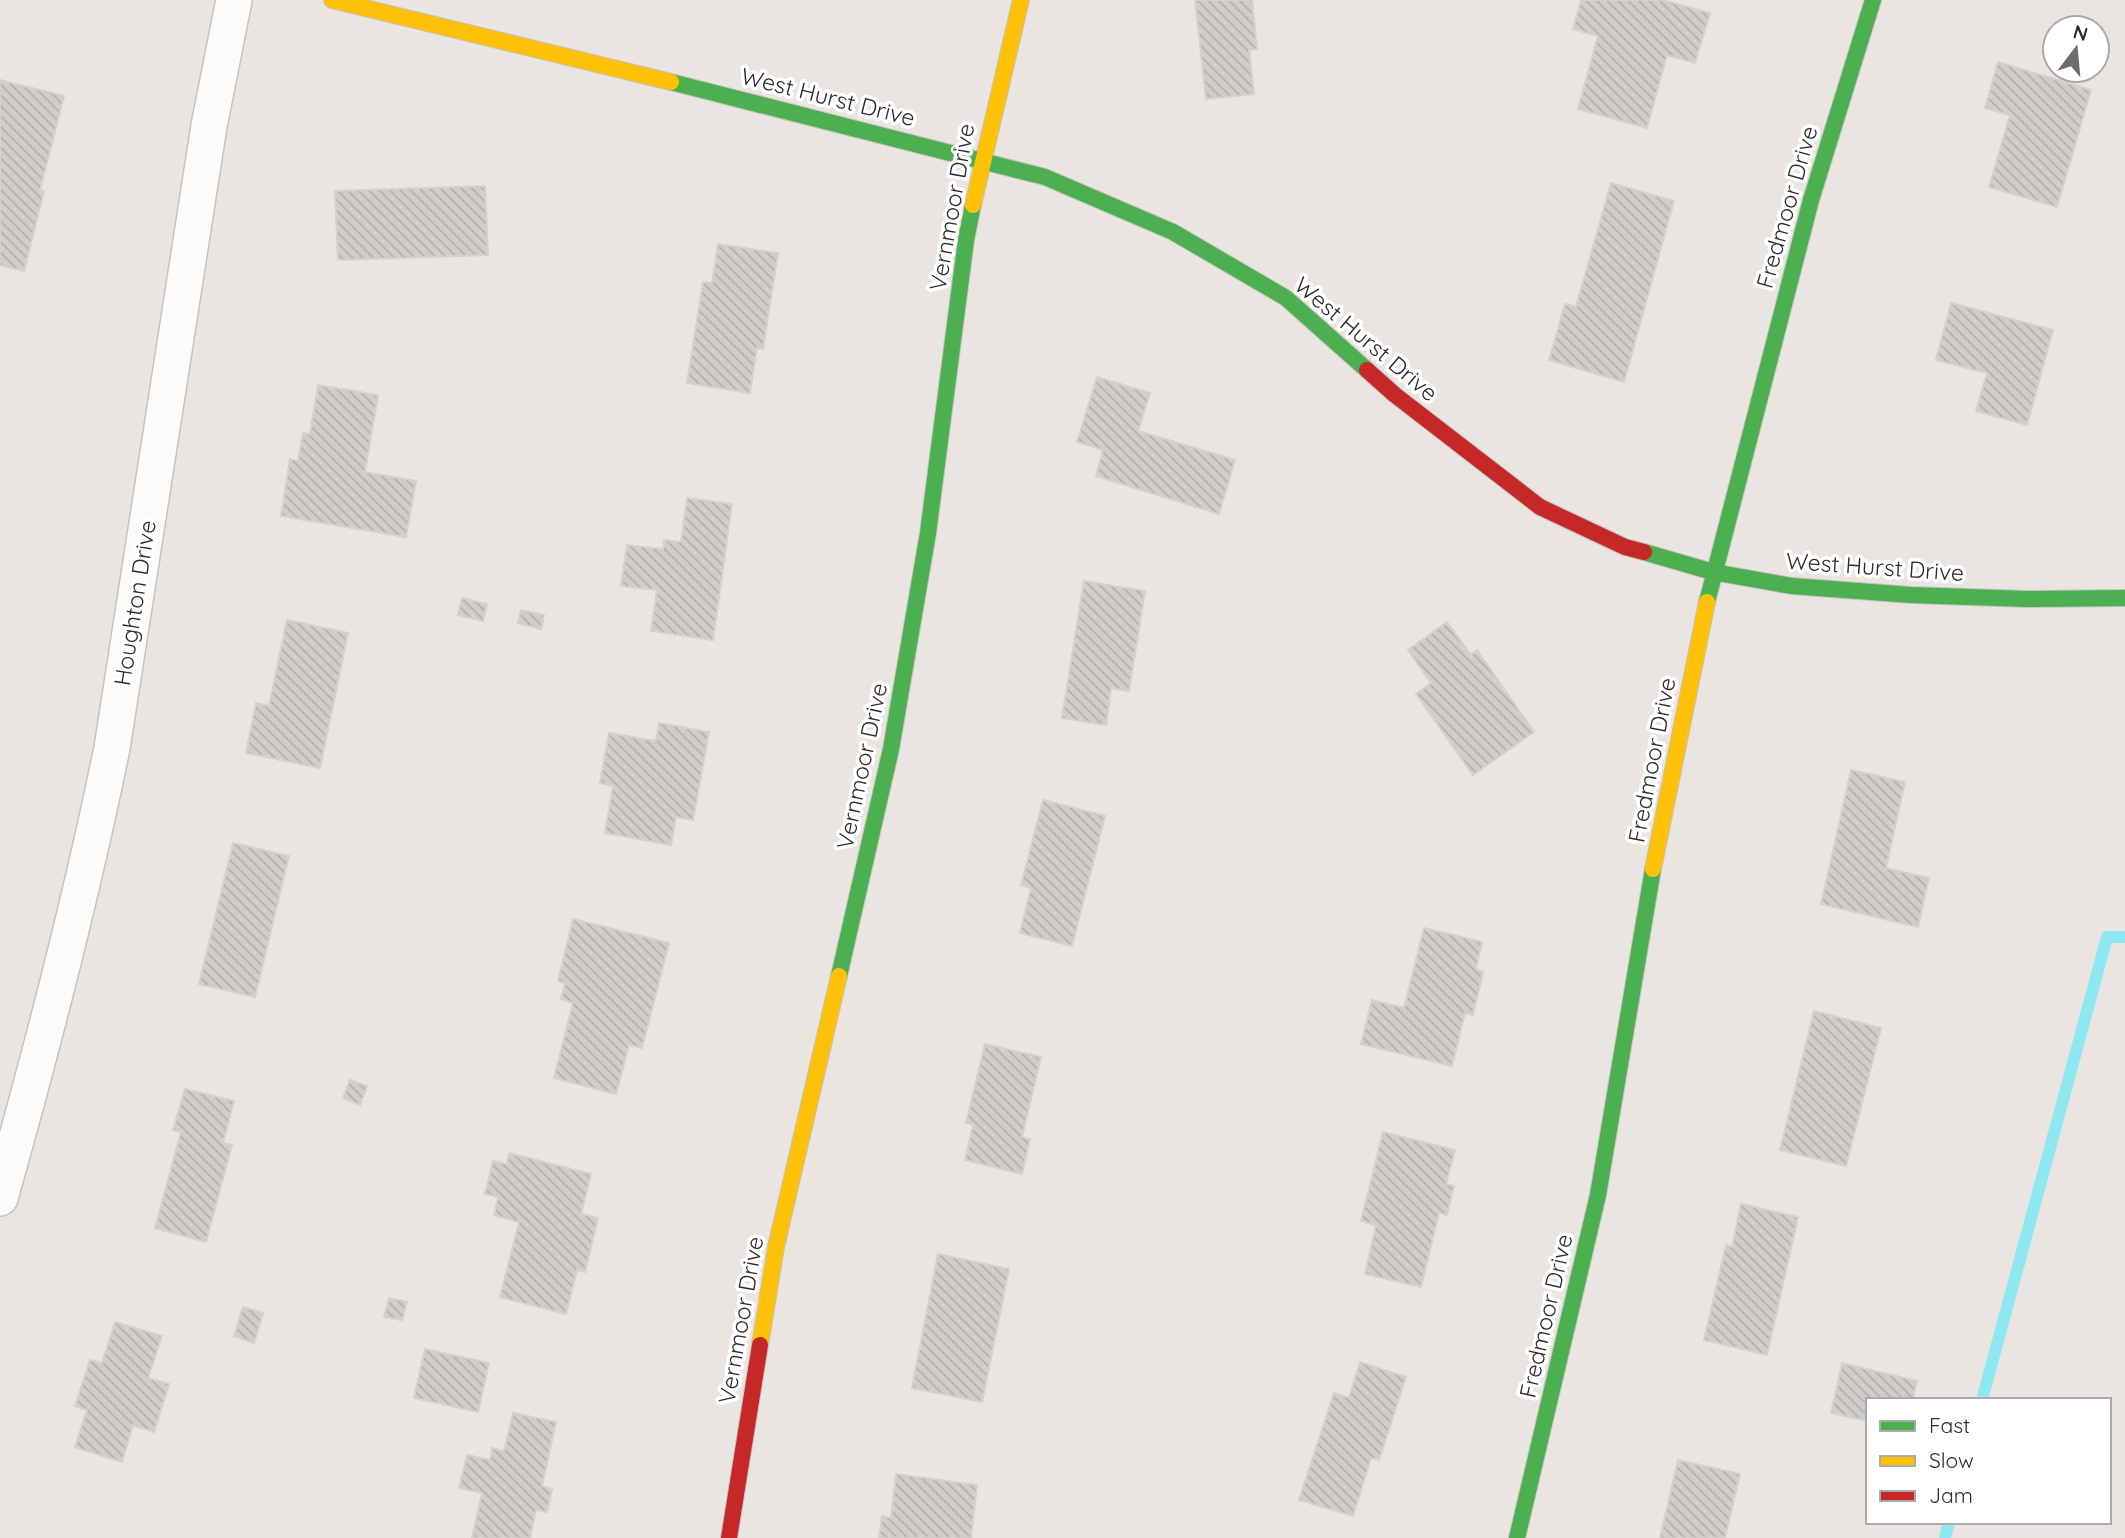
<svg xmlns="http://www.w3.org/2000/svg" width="2125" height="1538" font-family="Quicksand,sans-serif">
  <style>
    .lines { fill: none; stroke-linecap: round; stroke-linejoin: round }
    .stream { stroke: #8fe7f1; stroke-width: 12 }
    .building { fill: url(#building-back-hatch); stroke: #d5d1cd; stroke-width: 2 }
    .street-casing { stroke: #c3c3c3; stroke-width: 38 }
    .fast-casing { stroke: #c3c3c3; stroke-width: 18 }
    .slow-casing { stroke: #c3c3c3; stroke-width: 18 }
    .jam-casing { stroke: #c3c3c3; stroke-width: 18 }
    .street { stroke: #fcfbfa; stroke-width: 35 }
    .fast { stroke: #4caf50; stroke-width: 16 }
    .slow { stroke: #ffc107; stroke-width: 16 }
    .jam { stroke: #c62828; stroke-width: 16 }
    .labels { text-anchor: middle; stroke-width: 7; stroke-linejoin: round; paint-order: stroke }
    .street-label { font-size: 23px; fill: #2b2b2b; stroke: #fff }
  </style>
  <defs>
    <pattern id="building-back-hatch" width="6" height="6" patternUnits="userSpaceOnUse" patternTransform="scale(1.75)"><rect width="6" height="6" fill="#d0cdca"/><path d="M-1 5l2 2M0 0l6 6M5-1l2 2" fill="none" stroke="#b3b0ae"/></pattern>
  </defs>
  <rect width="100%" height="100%" fill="#eae5e1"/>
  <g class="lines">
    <path class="stream" d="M1982,1400l125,-463h18
      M1945,1538l4,-16"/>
  </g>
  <path class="building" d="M1195,0h57l5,49 -8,1 5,44 -48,5z
    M1581,0h82l47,13 -15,50 -28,-8 -20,73 -69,-19 20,-73 -25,-7z
    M1998,62l93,28 -34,117 -68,-20 21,-72 -25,-7z
    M0,80l64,16 -24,94 4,1 -20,80 -24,-6z
    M1611,183l63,18 -50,181 -75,-22 16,-56 11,3z
    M485,186l3,69 -150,5 -3,-69z
    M718,244l60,9 -15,96 -6,-1 -7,45 -63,-10 16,-101 9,1z
    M1951,303l102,27 -26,95 -51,-14 11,-38 -51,-13z
    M1097,377l53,16 -12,38 97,29 -16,54 -123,-38 7,-26 -26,-8z
    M318,385l60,10 -13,77 51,9 -10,56 -125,-21 9,-57 8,2 5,-28 7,1z
    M687,498l45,6 -19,136 -62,-9 6,-41 -36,-4 6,-41 36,4 1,-9 17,2z
    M1084,581l61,10 -16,100 -18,-3 -5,37 -44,-7z
    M462,598l25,6 -4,17 -25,-6z
    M521,610l23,5 -3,14 -23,-6z
    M287,620l61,13 -28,135 -74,-15 10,-50 13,3z
    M1447,622l24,33 6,-5 57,82 -61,43 -57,-81 15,-11 -23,-33z
    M659,723l50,9 -16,88 -17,-3 -5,28 -66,-12 8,-47 -13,-3 9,-50 47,8z
    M1851,770l54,12 -19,86 43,10 -11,49 -97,-23z
    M1043,800l62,16 -33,130 -52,-13 11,-45 -10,-3z
    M233,843l56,13 -34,141 -56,-13z
    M573,919l96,24 -27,105 -13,-3 -13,49 -62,-16 19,-75 -12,-4 4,-15 -7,-3z
    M1424,928l58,14 -6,27 7,3 -10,43 -8,-2 -13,53 -91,-22 11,-44 32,8z
    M1814,1011l67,17 -35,138 -66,-16z
    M985,1044l56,13 -19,80 8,2 -8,35 -57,-14 8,-35 -7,-2z
    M350,1080l17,6 -7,19 -17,-7z
    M185,1089l49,12 -11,42 9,2 -26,97 -51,-14 26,-96 -8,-2z
    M1383,1132l72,18 -9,34 8,2 -7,29 -8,-2 -18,74 -56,-13 11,-49 -15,-4z
    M509,1153l82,21 -10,40 17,4 -13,54 -8,-2 -11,44 -66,-17 19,-75 -25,-7 4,-18 -13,-3 8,-33 14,3z
    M1741,1204l57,13 -31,138 -63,-15 22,-95 6,2z
    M938,1254l71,15 -27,133 -70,-14z
    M389,1298l18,4 -5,18 -18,-3z
    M243,1307l20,6 -9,30 -20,-7z
    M115,1322l47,14 -14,42 21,6 -15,48 -21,-7 -11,37 -47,-15 12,-37 -12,-4 15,-46 12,3z
    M425,1349l64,14 -11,49 -64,-14z
    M1360,1362l46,15 -27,83 -8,-2 -18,58 -54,-16 35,-107 15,5z
    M1842,1363l75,18 -4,19h-45v21l-37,-8z
    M513,1413l43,9 -14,64 10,3 -5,23 -11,-2 -6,28h-58l10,-45 -23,-5 8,-33 23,5 2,-12 12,3z
    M1678,1460l62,14 -15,64h-65z
    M896,1474l81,11 -6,53h-92l3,-22 9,2z"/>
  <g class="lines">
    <defs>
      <path id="street" d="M0,1198c42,-149 81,-298 112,-450l97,-622 25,-126"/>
      <path id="fast" d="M671,82l374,95 128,55 113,66 81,72
        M1644,552l69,20 79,14 119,9 117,4 97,-1
        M1707,602l104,-402 62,-200
        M839,976l52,-227 37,-216 38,-293 7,-35
        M1517,1538l81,-343 55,-326"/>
      <path id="slow" d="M332,0l339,82
        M973,205l48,-205
        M1653,869l54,-267
        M760,1345l16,-98 63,-271"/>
      <path id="jam" d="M1367,370l28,25 145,112 85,40 19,5
        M729,1538l31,-193"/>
    </defs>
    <use href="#street" class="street-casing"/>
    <use href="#fast" class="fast-casing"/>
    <use href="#slow" class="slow-casing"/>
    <use href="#jam" class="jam-casing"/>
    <use href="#street" class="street"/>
    <use href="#fast" class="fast"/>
    <use href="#slow" class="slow"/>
    <use href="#jam" class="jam"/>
  </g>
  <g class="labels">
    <g class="street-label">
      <text transform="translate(828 97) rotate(14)" y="8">West Hurst Drive</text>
      <text transform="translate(952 207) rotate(-80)" y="8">Vernmoor Drive</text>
      <text transform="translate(1787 207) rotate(-74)" y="8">Fredmoor Drive</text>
      <text transform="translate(1366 339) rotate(40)" y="8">West Hurst Drive</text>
      <text transform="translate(1875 567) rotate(4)" y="8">West Hurst Drive</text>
      <text transform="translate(135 603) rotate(-81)" y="8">Houghton Drive</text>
      <text transform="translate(1652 760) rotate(-79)" y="8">Fredmoor Drive</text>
      <text transform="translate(862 766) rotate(-78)" y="8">Vernmoor Drive</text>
      <text transform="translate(1546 1316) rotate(-77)" y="8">Fredmoor Drive</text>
      <text transform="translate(741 1320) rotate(-80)" y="8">Vernmoor Drive</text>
    </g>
  </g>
  <rect x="1866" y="1398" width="245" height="126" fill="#ffffff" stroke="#aaaaaa" stroke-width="2"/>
  <rect x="1880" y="1421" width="35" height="10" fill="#4caf50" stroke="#aaaaaa" stroke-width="2"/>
  <text x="1929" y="1433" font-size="21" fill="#2b2b2b">Fast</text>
  <rect x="1880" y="1456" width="35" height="10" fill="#ffc107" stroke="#aaaaaa" stroke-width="2"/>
  <text x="1929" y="1468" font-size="21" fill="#2b2b2b">Slow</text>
  <rect x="1880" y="1491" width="35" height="10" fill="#c62828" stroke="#aaaaaa" stroke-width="2"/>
  <text x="1929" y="1503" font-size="21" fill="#2b2b2b">Jam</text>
  <g transform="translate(2076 49) rotate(16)"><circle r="33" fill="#ffffff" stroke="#aaaaaa" stroke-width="2"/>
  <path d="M0-5L12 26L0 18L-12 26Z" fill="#6e6c6b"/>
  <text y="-10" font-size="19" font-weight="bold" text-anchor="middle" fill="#2b2b2b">N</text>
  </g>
</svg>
